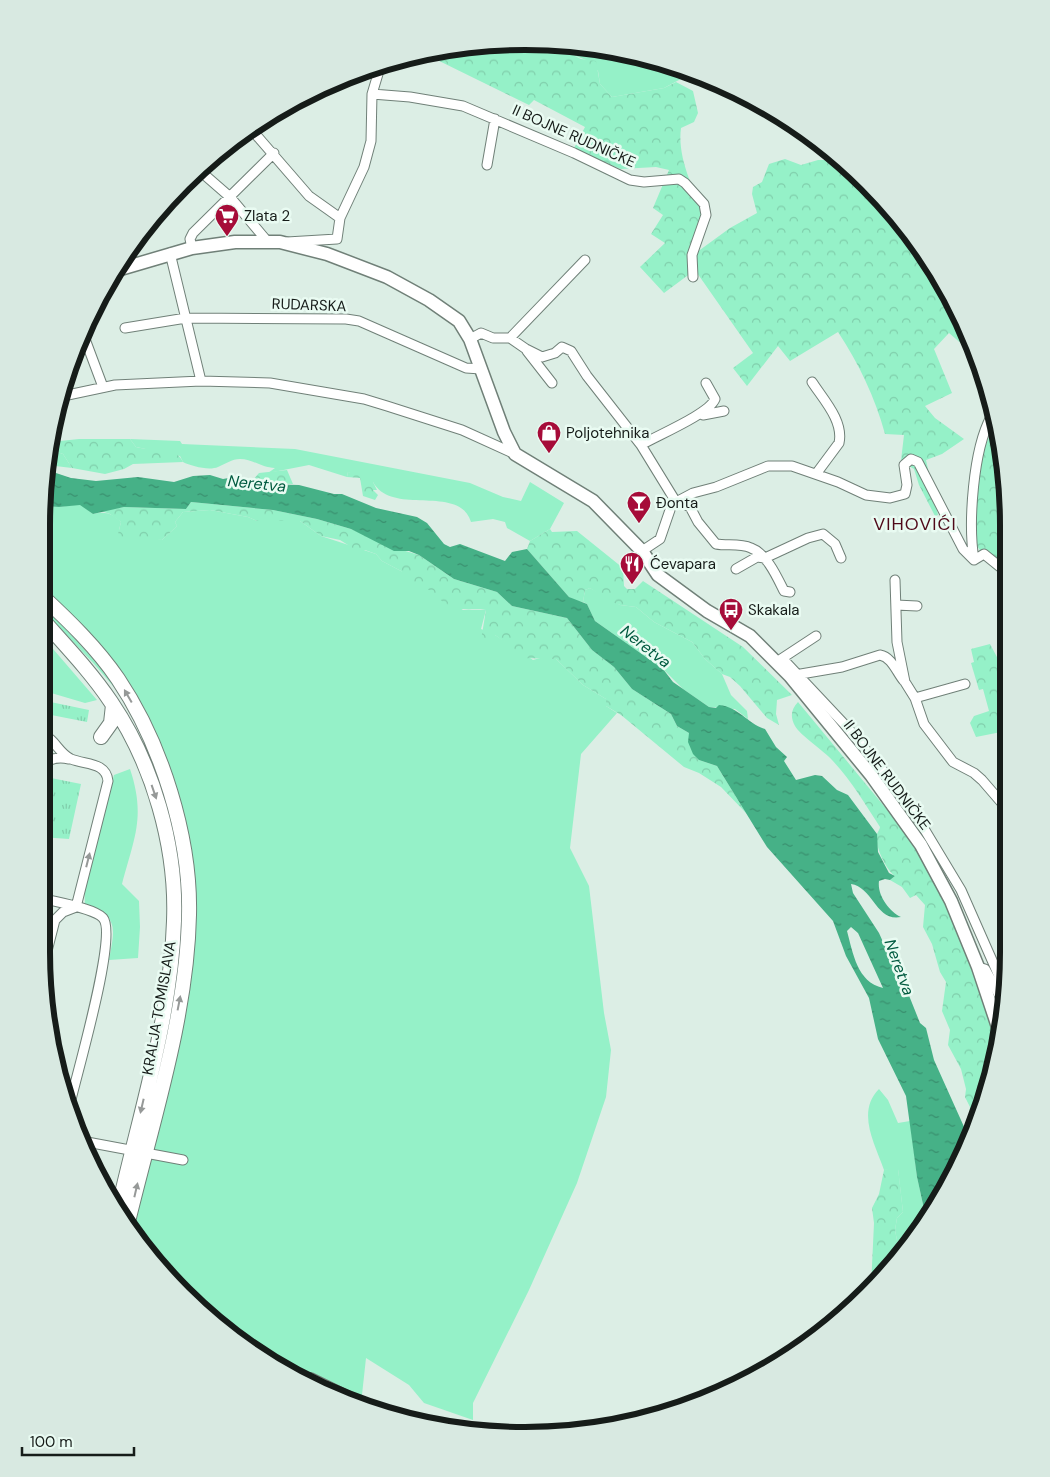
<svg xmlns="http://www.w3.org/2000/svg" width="1050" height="1477" font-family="'DM Sans',sans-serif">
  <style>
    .grass { fill: #95f1c8 }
    .forest { fill: url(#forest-crowns) }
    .park { fill: url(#park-tufts) }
    .water { fill: url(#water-ripples); fill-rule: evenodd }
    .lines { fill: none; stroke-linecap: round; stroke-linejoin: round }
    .street-casing { stroke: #708078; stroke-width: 11 }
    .secondary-casing { stroke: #708078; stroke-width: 15 }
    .primary-casing { stroke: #708078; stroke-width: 16 }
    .street { stroke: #fff; stroke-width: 9 }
    .secondary { stroke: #fff; stroke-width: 12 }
    .primary { stroke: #fff; stroke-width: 14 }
    .oneway { fill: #969998 }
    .labels { text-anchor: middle; stroke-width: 5; stroke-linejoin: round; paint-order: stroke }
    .street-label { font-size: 15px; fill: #161c19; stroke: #e9fbf2 }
    .poi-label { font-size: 15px; fill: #161c19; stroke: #e9fbf2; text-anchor: start }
    .water-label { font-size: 16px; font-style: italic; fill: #005a3f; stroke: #e9fbf2 }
    .quarter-label { font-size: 18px; letter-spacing: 1px; fill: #4f0919; stroke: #e9fbf2 }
    .rim { fill: none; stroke: #161c19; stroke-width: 6 }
  </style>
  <defs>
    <pattern id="forest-crowns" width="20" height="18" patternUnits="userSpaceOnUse" patternTransform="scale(1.25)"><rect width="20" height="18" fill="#95f1c8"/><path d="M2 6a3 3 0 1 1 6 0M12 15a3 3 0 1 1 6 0" fill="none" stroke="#80ceab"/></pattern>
    <pattern id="park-tufts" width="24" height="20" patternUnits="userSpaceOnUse" patternTransform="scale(1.25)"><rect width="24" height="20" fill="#95f1c8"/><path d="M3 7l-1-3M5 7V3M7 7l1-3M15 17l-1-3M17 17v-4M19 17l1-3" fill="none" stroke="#80ceab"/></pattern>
    <pattern id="water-ripples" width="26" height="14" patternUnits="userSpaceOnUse" patternTransform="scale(1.25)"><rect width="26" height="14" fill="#46b187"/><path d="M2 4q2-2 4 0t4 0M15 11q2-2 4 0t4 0" fill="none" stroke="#398f6e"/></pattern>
  </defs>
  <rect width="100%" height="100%" fill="#dceee5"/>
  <path class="grass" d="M556,42l94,16 42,15 -28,15 -52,9 -12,-13 -2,-13 -9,-10 -27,-10 -9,-6 -24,-2z
    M130,439l50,2 2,3 113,5 175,34 33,14 18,4 9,-19 34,21 -14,26 -20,12 -23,-13 -2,-6 -12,-3 -22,3c-12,-39 -79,-5 -98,-40l-25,-10 -1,5 -38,-12 -41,8 7,-5c-13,0 -22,-9 -35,-9 -8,0 -15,5 -22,8 -9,4 -27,-1 -35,-5l-3,-6 -44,-9z
    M50,442l1,8 12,4 9,14 -25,-3z
    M80,504l13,10c12,-3 19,-1 28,8l-2,8 43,10 15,-14 -2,-4 8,-10 27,-2 38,7 9,4h43l21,15 55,18 6,7 19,10 16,16h9l37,23h23l-5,19 14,6 38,25 11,-3 12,2 27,26 23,14v7l11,7 -36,41 -11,94 19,38 15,127 7,37 -5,47 -29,86 -48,107 -56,113v17l-49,-17 -15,-18 -43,-27 -5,46 -51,-24 -104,-64 -79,-90 58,-258 -5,-133 -51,-139 -88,-101 2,-89 16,1z
    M590,588l30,17 16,2 18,15 38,20 13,17 17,15 9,21 16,16 1,8 -13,-10 -26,-2 -26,-18 -20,-20 -68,-48 -8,-17 -4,-2 2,-12z
    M41,602l77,84 1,7 -24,-28 -54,-57z
    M41,635l56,65 -12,3 -44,-13z
    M130,769c16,48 4,69 -8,115l17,17 1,26 -2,31 -29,2c6,-33 10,-43 -24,-56l-1,-19 30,-110z
    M879,1089l9,11 10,23 12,-2 7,56 9,41 -17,28 -9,10 -5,-26 2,-12 6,-6 -5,-43 -14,1c-9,-26 -28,-58 -5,-81z"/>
  <path class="forest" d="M529,43l24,2 28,14 15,2 4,23 12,13 52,-9 12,-6 17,9 5,22 -4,9 -13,6c-4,29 12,62 25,87l-13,40 37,-27 27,-15 -5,-19 1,-7 9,-5 7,-18 16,-5 16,6 17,-5h21l50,46 5,9v6l7,3 58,87 9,31 -5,3 -14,-12 -15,16 18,44 -27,13 10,12 29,21 -22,15 -16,6 12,55 -3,1 -16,-31 -5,-16 -7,-4 -7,4 4,-34 -19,-1c-10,-37 -26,-70 -47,-102l-48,29 -12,-15 -31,40 -14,-18 20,-15 -58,-83 -31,23 -24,-26 25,-24 -14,-9 12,-19 -10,-7 16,-38 -13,-3 -35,2 -48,-19 12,-23 -51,-27 -5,5 -104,-51 37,-9z
    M994,426l11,36v114c-20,-10 -21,-24 -36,-40l7,-79 10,-13z
    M79,439h51l6,8c16,5 39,-3 47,15l-50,2 -9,5 -19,5 -33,-6 -9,-14 -12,-4 -1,-8z
    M287,470l6,14 -42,-2 8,-9z
    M348,472l27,4 -2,6 4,8h-4l5,5 -3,5 -12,-4 -3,-18 -13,-1z
    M191,502l82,8 44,9 34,10 51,21 17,5 35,24 43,13 15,14 55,12 25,32 22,17 18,22 39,25 6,12 12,7 10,27 18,6 29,47 -25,-26 -22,-14 -15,-6 -63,-52 -15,-9v-7l-23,-14 -27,-26 -35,-1 -4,-7 -22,-16 -8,5h-6l5,-30c-13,-2 -27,2 -39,-5 -13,-8 -19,-24 -36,-15l-10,-19 -19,-10 -6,-7 -11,-4 -6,2 -19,-12 -19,-4 -21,-15h-43l-9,-4 -38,-7 -27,2 -8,10 2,4 -15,14 -41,-3 -3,-3 3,-12 -11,-8 -9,-3 23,-4 62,2z
    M550,529l2,3 25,-1 46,37 1,18 3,3h8l8,-8 100,66 49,48 -15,5 -1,14 3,11 -12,-7 -27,-32 -10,-9 -8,-3 -17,-15 -13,-17 -38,-20 -18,-15 -16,-2 -13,-5 -17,-12 -5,2 -2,12 -7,-1 -7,-4 -42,-48 3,-8z
    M990,644l16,30v57l-30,6 -6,-14 4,-7 15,-5 -6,-22 -4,1 -8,-27 3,-1 -3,-13z
    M798,702l119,144 34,55 49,132 -8,44 -28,74 1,-22 3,-7 2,-15 -5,-10 1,-8 -5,-20 -13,-24 2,-15 -8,-19 4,-29 -6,-10 -8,-28 -9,-17 2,-22 -9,-10 -6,3 -8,-11 -12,-7 5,-4c-9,-6 -21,-31 -18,-42 1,-3 3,-5 3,-7 -15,-23 -29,-47 -48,-67 -9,-10 -31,-24 -37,-34 -5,-9 -4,-17 3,-24z
    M892,1168h6l5,44 -6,6 -2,12 5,26 -29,31 3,-64 -2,-15 7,-14 5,-24z"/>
  <path class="park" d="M41,700l48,10 -2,12 -46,-9z
    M41,776l40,8 -12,55 -28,-2z"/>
  <path class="water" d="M56,473l15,5 25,3 42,-4 36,5 19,-6 17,-1 13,4 11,-2 27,7 38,1 35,9h8l34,14 41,9 10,6 17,21 6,3 10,-3 45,17 7,-9 15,-3 42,48 18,7 8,17 68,48 10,13 36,25 7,1 3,-3c20,2 29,19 46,24l11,18 11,10 -3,4 12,19 19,-5 7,1 15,14 11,5 29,39 1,18 11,21 6,3 -5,4 -5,-1 -6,2c-2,14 10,30 22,36 -25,5 -28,-30 -50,-33l2,9 26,40 13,29 4,18 12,13 12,30 6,5 8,32 31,69 -1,22 -5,15 -33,52 -9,-41 -11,-81 -28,-57 -9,-41 -23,-42 -13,-35 -66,-74 -50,-81 -18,-6 -6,-6 -5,-12 1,-9 -12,-7 -6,-12 -39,-25 -18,-22 -22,-17 -25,-32 -55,-12 -15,-14 -43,-13 -35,-24 -10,-4h-15l-43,-22 -34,-10 -44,-9 -82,-8 -5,7 -62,-2 -31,7 -13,-9 -21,2 -16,-1 3,-32zM851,927l7,6 25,55c-26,-6 -30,-35 -36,-57z"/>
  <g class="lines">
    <defs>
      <path id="street" d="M372,94l38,3 53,9 111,47 56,27 14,2 35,-3 6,4 19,21 2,11 -14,40 1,22
        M251,129l58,67 31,22
        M487,165l8,-46
        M199,170l31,27 37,44
        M287,242l50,-3 3,-21 24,-51 7,-26 1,-47 6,-20
        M192,248l-2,-9 3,-6 81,-80
        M170,253l31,128
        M125,328l61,-10 160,1 13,2 107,47 15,1
        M510,338l75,-78
        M85,339l18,48
        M470,339l11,-6 12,5h17l16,11 16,8 13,-4 7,-6 9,4 16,25 54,69 35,57
        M527,351l25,32
        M812,382c11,17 32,39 27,61l-23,31
        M63,396l52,-11 86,-4 69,2 94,16 23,7 75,24 53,24
        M703,415l21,-4
        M641,445c17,-10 68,-31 74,-46l-9,-16
        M678,501l12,6 8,15 18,22c11,2 24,-1 35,4 16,6 26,29 33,43l6,1
        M642,551l18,-12 11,-32 5,-5 17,-9 23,-6 52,-21h24l46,16 28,13 24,3 15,-4 2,-9 -3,-20 7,-6 7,3 45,87 11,11c-6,-37 -1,-110 17,-143
        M974,560l10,-6 21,17
        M736,569l21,-12 8,1 43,-20 15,-4 12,10 6,14
        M895,580l2,62 8,40 10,16 9,26 29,38 21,11 8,7 25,29
        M896,605l21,1
        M783,659l63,67 59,71 56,93 45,102
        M778,661l38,-25
        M795,675l47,-8 38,-12c12,2 17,18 24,26
        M915,698l50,-14
        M41,734c14,4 17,19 30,25 15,6 35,3 37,22l-32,126 -13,5 -8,8 -12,47
        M41,767c7,-9 18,-10 28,-8
        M41,898c14,4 53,10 62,20 15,17 -27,158 -33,186
        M978,967l7,2 19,35
        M87,1142l96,18"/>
      <path id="secondary" d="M117,270l75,-22 43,-6h45l47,12 60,23 42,23 30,21 11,18 34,93 11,22 78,47 49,50 16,24 49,36 43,25 40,40 81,99 50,70 30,56 27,66 22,66"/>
      <path id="primary" d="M41,595c27,25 56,53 77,84 43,64 73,158 71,236 -2,103 -38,210 -62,311
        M41,618c24,27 50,54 70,84 42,62 66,145 63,219 -3,98 -35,195 -56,290
        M101,737l10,-14 2,-18
        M310,1380l51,25"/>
    </defs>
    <use href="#street" class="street-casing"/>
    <use href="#secondary" class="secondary-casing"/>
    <use href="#primary" class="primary-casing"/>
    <use href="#street" class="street"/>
    <use href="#secondary" class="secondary"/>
    <use href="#primary" class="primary"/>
  </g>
  <defs><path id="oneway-solid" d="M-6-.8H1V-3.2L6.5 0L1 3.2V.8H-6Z" transform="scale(1.25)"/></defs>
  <g class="oneway">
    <use href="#oneway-solid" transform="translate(128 696) rotate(-120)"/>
    <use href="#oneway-solid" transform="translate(154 792) rotate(71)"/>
    <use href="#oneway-solid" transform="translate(88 860) rotate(-76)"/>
    <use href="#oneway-solid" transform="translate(179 1003) rotate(-79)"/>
    <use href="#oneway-solid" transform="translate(142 1106) rotate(103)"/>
    <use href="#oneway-solid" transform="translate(136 1190) rotate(-77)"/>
  </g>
  <defs>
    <symbol id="supermarket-pin" viewBox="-11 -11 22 30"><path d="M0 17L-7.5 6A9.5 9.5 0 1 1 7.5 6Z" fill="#a60c39" stroke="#e9fbf2"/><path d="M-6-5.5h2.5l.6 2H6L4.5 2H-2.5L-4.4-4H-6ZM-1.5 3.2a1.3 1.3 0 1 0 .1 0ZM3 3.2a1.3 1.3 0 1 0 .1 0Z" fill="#fff"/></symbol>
    <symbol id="shop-pin" viewBox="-11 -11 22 30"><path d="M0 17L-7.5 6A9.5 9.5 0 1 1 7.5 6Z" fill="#a60c39" stroke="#e9fbf2"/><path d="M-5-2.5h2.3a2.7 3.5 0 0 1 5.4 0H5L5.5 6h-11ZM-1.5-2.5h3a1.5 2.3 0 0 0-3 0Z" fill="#fff"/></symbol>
    <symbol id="bar-pin" viewBox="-11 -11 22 30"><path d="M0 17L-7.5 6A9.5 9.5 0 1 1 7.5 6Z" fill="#a60c39" stroke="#e9fbf2"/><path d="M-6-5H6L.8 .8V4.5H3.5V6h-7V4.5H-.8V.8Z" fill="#fff"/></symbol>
    <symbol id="restaurant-pin" viewBox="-11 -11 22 30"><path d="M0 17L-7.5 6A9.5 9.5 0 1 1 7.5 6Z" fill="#a60c39" stroke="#e9fbf2"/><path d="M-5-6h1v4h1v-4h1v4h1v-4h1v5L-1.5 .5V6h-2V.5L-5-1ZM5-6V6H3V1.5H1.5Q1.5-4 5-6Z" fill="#fff"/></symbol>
    <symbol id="bus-pin" viewBox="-11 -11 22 30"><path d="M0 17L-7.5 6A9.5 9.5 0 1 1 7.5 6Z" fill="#a60c39" stroke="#e9fbf2"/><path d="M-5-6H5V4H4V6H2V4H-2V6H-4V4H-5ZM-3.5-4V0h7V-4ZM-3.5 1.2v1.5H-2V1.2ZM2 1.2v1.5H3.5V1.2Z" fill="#fff"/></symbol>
  </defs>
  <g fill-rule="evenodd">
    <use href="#supermarket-pin" x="213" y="202" width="28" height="38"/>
    <use href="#shop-pin" x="535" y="419" width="28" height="38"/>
    <use href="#bar-pin" x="625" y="489" width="28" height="38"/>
    <use href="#restaurant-pin" x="618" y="550" width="28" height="38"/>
    <use href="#bus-pin" x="717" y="596" width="28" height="38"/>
  </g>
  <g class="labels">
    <g class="street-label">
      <text transform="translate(574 136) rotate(24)" y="5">II BOJNE RUDNIČKE</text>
      <text transform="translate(309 305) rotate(2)" y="5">RUDARSKA</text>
      <text transform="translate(887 775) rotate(53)" y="5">II BOJNE RUDNIČKE</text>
      <text transform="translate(159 1008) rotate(-80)" y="5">KRALJA TOMISLAVA</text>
    </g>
    <g class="poi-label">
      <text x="244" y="221">Zlata 2</text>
      <text x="566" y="438">Poljotehnika</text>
      <text x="656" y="508">Đonta</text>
      <text x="650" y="569">Ćevapara</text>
      <text x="748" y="615">Skakala</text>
    </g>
    <g class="water-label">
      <text transform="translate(257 483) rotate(6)" y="6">Neretva</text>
      <text transform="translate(646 646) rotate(38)" y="6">Neretva</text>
      <text transform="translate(900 967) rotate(70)" y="6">Neretva</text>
    </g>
    <g class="quarter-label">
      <text x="915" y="530">VIHOVIĆI</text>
    </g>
  </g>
  <path d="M0 0H1050V1477H0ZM525 50H525A475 475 0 0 1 1000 525V952A475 475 0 0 1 525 1427H525A475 475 0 0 1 50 952V525A475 475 0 0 1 525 50Z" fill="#d8e9e1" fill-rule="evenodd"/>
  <path class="rim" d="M525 50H525A475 475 0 0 1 1000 525V952A475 475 0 0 1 525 1427H525A475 475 0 0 1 50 952V525A475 475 0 0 1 525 50Z"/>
  <path d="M22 1447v8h112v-8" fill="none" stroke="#161c19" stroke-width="2.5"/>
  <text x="30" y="1447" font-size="15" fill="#161c19" stroke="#e9fbf2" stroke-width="4" paint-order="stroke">100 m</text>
</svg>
